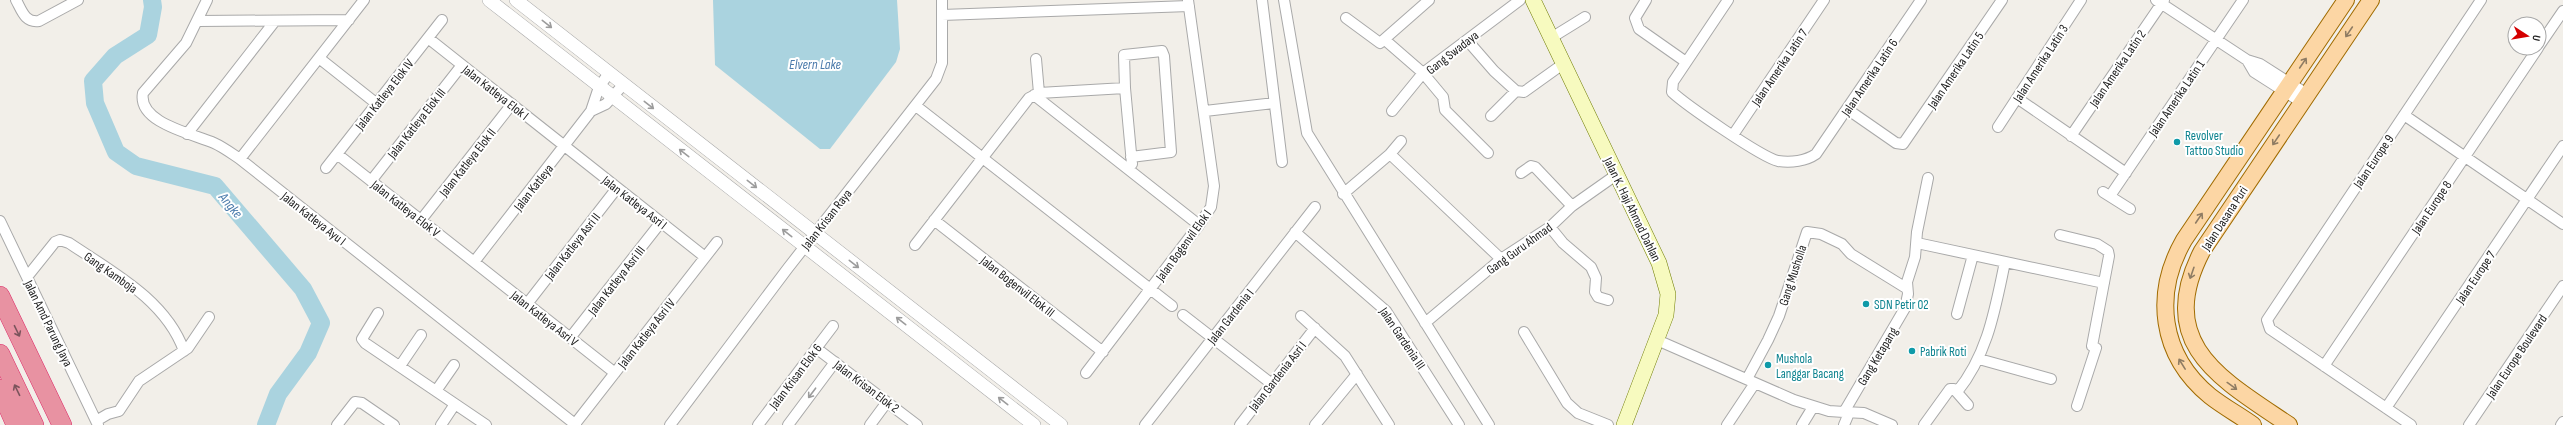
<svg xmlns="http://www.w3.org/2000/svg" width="2563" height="425" font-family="'Sofia Sans Condensed',sans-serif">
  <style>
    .water { fill: #aad3df }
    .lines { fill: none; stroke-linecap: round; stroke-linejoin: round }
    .river { stroke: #aad3df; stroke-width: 18 }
    .minor-casing { stroke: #a9a9a9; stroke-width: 12 }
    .tertiary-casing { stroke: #a9a9a9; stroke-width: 14 }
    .secondary-casing { stroke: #707d05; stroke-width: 16 }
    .primary-casing { stroke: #a06b00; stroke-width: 18 }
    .motorway-casing { stroke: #dc2a67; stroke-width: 20 }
    .minor { stroke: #fff; stroke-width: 10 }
    .tertiary { stroke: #fff; stroke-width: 13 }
    .secondary { stroke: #f7fabf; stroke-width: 15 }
    .primary { stroke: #fcd6a4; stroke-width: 16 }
    .motorway { stroke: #e892a2; stroke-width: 19 }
    .oneway { stroke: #9c9c9c }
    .oneway2 { stroke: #8f7c63 }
    .oneway3 { stroke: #7b545c }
    .culture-dot { fill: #0f9aa8; stroke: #fff; stroke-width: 1.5 }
    .labels { text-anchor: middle; stroke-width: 4; stroke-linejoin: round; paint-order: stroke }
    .street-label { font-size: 13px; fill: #222; stroke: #fff }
    .culture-label { font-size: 13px; fill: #0d838f; stroke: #fff; text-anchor: start }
    .water-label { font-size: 14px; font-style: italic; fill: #4a7aab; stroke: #fff }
  </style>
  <rect width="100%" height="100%" fill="#f2efe9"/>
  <path class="water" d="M713,0h184l3,49 -4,13 -66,87h-10l-105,-84z"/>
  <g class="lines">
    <path class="river" d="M152,0l1,7 -5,28 -33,21 -22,25 2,22 21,49 20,14 79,20 88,103 18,34 -13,30 -30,41 -12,31"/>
    <defs>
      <path id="minor" d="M16,0c6,11 9,23 23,21l39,-21
        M207,0l-21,43 -43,50c-6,30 51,41 71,50 9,4 17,10 26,16l336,266
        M1262,0l20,162
        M1284,0l23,133 182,292
        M1646,0l-11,18 4,11 47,33
        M1728,0l-55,82 -1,10c14,13 89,65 106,69 13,2 28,0 38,-7l105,-154
        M2156,0l91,60 13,4 47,30
        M942,15l247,-9
        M1346,18l34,25 49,-43
        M198,21l151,-1
        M428,38l277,219
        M1551,38l34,-21
        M1385,40l38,33 20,24 2,13 43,43
        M1467,40l27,31 22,20
        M2539,46l24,-35
        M319,58l58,46
        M2247,60l7,12 47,30
        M1125,88l7,76
        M1039,93l86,-5 -1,-33 38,-4 2,5 7,96 -40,5
        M1034,95l165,130
        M2017,98l109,75
        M916,106l256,200
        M1847,109l49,34 7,1 99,-144
        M591,111l15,-7 17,-19
        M1205,111l69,-8
        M1392,111l31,-38 97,-73
        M2404,115l159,109
        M1491,116l25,-25 8,1 39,-28
        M1998,127l83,-127
        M187,134l88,-113
        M1733,135l91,-135
        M2071,136l93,-136
        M337,154l278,219
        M1390,154l111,105
        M240,159l124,-159
        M326,168l116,-148
        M1521,173l10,-7 4,1 37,39
        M371,181l91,-116
        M2103,192l27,17
        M1343,194l47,-40 11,-13
        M2110,196l133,-196
        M421,220l91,-116
        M934,220l169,132
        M0,221l98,204
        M1550,227l13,16 28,24 5,11 -1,14 3,5 10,3
        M1295,232l91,79 73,114
        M2060,235l37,9 11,7 1,5 -17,90 4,2 -19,58
        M1917,243l187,40
        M915,245l114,-147 10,-5 -3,-34
        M474,262l117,-151 8,-24 10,-14
        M27,277l28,-35 5,-2 9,3c43,29 97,57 115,108
        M527,304l90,-116
        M378,313l-16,26 3,4 121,82
        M1957,314l16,-59
        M1183,315l89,69
        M1301,316l44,40 44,69
        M1425,323l76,-64 49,-32 22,-21 44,-31
        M1524,332l43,71 11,10 30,12
        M570,338l91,-116
        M1657,340l137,60 35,11 15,1 61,-104 3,-14 -1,-12 8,-25 2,-25 11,-54
        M816,348l101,77
        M1979,359l72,20
        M400,366l21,-31
        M2324,366l214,-318
        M1086,373l113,-148 12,-18 3,-21 -26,-186
        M1747,379l21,-39 11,-24 28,-84 14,2 21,10 9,10 55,34
        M436,391l18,-26
        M1957,392c31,-38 38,-83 48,-130
        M2386,408l177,-262
        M1844,412l20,1 28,12
        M96,421l12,-7 11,-3 20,-30 49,-33 21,-31
        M575,424l142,-182
        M337,425l18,-23 7,1 32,22
        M441,425l14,-21
        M670,425l118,-157 148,-189 6,-16v-63
        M758,425l75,-99
        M788,425l47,-63
        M870,425l17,-23
        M1145,425l170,-218
        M1240,425l75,-97
        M1315,425l42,-51
        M1727,425l28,-42
        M1802,425l11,-18
        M1844,425l5,-12
        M1924,425l26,-36h4l14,16
        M2411,425l-141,-96 -3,-9 214,-320
        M2469,425l94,-139
        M2561,425l2,-3"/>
      <path id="tertiary" d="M489,0l545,425
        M516,0l545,425"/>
      <path id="secondary" d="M1533,0l126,263 9,31 -2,21 -42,110"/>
      <path id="primary" d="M2253,425c-14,-10 -29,-18 -43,-29 -50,-41 -57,-102 -26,-156l162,-240
        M2289,425c-68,-46 -135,-81 -87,-174l169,-251"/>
      <path id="motorway" d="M0,296l62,129
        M0,354l34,71
        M0,389l16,36"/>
    </defs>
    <use href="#minor" class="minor-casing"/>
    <use href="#tertiary" class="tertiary-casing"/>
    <use href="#secondary" class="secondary-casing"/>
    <use href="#primary" class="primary-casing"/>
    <use href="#motorway" class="motorway-casing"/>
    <use href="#minor" class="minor"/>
    <use href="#tertiary" class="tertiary"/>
    <use href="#secondary" class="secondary"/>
    <use href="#primary" class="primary"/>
    <use href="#motorway" class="motorway"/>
  </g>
  <defs><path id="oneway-shaft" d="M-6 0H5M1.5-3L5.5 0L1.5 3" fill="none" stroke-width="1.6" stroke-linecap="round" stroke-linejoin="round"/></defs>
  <g class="oneway">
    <use href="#oneway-shaft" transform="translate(547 24) rotate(38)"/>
    <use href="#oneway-shaft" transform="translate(649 105) rotate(38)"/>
    <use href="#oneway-shaft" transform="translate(684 153) rotate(-142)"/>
    <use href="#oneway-shaft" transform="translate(752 184) rotate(38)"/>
    <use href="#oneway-shaft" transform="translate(787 233) rotate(-142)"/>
    <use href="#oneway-shaft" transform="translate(854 264) rotate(38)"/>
    <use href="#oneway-shaft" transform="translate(901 321) rotate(-142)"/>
    <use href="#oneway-shaft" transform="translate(812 393) rotate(127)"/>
    <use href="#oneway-shaft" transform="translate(1003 401) rotate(-142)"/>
  </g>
  <g class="oneway2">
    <use href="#oneway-shaft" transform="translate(2349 32) rotate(124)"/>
    <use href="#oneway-shaft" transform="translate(2303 63) rotate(-56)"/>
    <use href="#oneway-shaft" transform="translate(2276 140) rotate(124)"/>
    <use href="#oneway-shaft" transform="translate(2199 218) rotate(-56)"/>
    <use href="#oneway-shaft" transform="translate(2192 273) rotate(109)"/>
    <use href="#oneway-shaft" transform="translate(2182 364) rotate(-122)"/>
    <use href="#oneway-shaft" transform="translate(2232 386) rotate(36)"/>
  </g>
  <g class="oneway3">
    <use href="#oneway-shaft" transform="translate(17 331) rotate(64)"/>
    <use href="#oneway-shaft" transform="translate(17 390) rotate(-116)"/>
  </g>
  <g class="culture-dot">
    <circle cx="2177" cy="142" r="4"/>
    <circle cx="1866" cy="304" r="4"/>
    <circle cx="1912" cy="351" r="4"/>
    <circle cx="1768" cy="365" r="4"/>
  </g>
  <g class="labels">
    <g class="street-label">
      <text transform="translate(1452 52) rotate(-38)" y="5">Gang Swadaya</text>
      <text transform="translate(2040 63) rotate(-57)" y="5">Jalan Amerika Latin 3</text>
      <text transform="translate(1779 67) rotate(-56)" y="5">Jalan Amerika Latin 7</text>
      <text transform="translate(2117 68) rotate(-56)" y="5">Jalan Amerika Latin 2</text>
      <text transform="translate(1955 70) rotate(-56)" y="5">Jalan Amerika Latin 5</text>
      <text transform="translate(1869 77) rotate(-56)" y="5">Jalan Amerika Latin 6</text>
      <text transform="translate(496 92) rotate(38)" y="5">Jalan Katleya Elok I</text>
      <text transform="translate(384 94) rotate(-52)" y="5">Jalan Katleya Elok IV</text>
      <text transform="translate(2176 98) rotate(-56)" y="5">Jalan Amerika Latin 1</text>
      <text transform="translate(416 123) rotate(-52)" y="5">Jalan Katleya Elok III</text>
      <text transform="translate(2373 161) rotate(-56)" y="5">Jalan Europe 9</text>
      <text transform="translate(467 162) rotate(-52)" y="5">Jalan Katleya Elok II</text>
      <text transform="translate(533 187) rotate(-52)" y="5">Jalan Katleya</text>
      <text transform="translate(635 202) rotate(38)" y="5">Jalan Katleya Asri I</text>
      <text transform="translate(2431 207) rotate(-56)" y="5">Jalan Europe 8</text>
      <text transform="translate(406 208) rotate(38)" y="5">Jalan Katleya Elok V</text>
      <text transform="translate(1633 209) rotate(64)" y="5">Jalan K. Haji Ahmad Dahlan</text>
      <text transform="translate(314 218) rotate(38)" y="5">Jalan Katleya Ayu I</text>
      <text transform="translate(2224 218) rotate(-57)" y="5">Jalan Dasana Puri</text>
      <text transform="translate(826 219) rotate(-52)" y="5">Jalan Krisan Raya</text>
      <text transform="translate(1183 245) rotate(-54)" y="5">Jalan Bogenvil Elok I</text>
      <text transform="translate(572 246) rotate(-52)" y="5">Jalan Katleya Asri II</text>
      <text transform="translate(1519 248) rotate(-36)" y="5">Gang Guru Ahmad</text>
      <text transform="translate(111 272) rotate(35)" y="5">Gang Kamboja</text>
      <text transform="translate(1792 275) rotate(-72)" y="5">Gang Musholla</text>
      <text transform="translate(2475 277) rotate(-56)" y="5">Jalan Europe 7</text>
      <text transform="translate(616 280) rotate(-52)" y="5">Jalan Katleya Asri III</text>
      <text transform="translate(1018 286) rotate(38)" y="5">Jalan Bogenvil Elok III</text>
      <text transform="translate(1230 316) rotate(-52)" y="5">Jalan Gardenia I</text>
      <text transform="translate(545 318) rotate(38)" y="5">Jalan Katleya Asri V</text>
      <text transform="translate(49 323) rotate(64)" y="5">Jalan Amd Parung Jaya</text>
      <text transform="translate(646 333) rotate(-52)" y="5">Jalan Katleya Asri IV</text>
      <text transform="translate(1403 338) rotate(56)" y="5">Jalan Gardenia III</text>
      <text transform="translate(1877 356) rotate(-59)" y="5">Gang Ketapang</text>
      <text transform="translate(2516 356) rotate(-56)" y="5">Jalan Europe Boulevard</text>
      <text transform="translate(795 376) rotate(-53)" y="5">Jalan Krisan Elok 6</text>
      <text transform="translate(1277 376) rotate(-52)" y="5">Jalan Gardenia Asri I</text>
      <text transform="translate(867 386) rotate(37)" y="5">Jalan Krisan Elok 2</text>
    </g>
    <g class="culture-label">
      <text x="2185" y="140">Revolver<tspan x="2185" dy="15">Tattoo Studio</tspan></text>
      <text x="1874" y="309">SDN Petir 02</text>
      <text x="1920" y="356">Pabrik Roti</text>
      <text x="1776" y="363">Mushola<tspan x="1776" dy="15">Langgar Bacang</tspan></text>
    </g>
    <g class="water-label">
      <text x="815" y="69">Elvern Lake</text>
      <text transform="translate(231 205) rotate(50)" y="5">Angke</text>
    </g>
  </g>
  <g transform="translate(2527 36) rotate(102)"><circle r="19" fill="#ffffff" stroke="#a7a7a7"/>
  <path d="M0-3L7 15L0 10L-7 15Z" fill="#d40000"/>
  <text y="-6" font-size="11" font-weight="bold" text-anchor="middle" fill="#222222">U</text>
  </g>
</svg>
